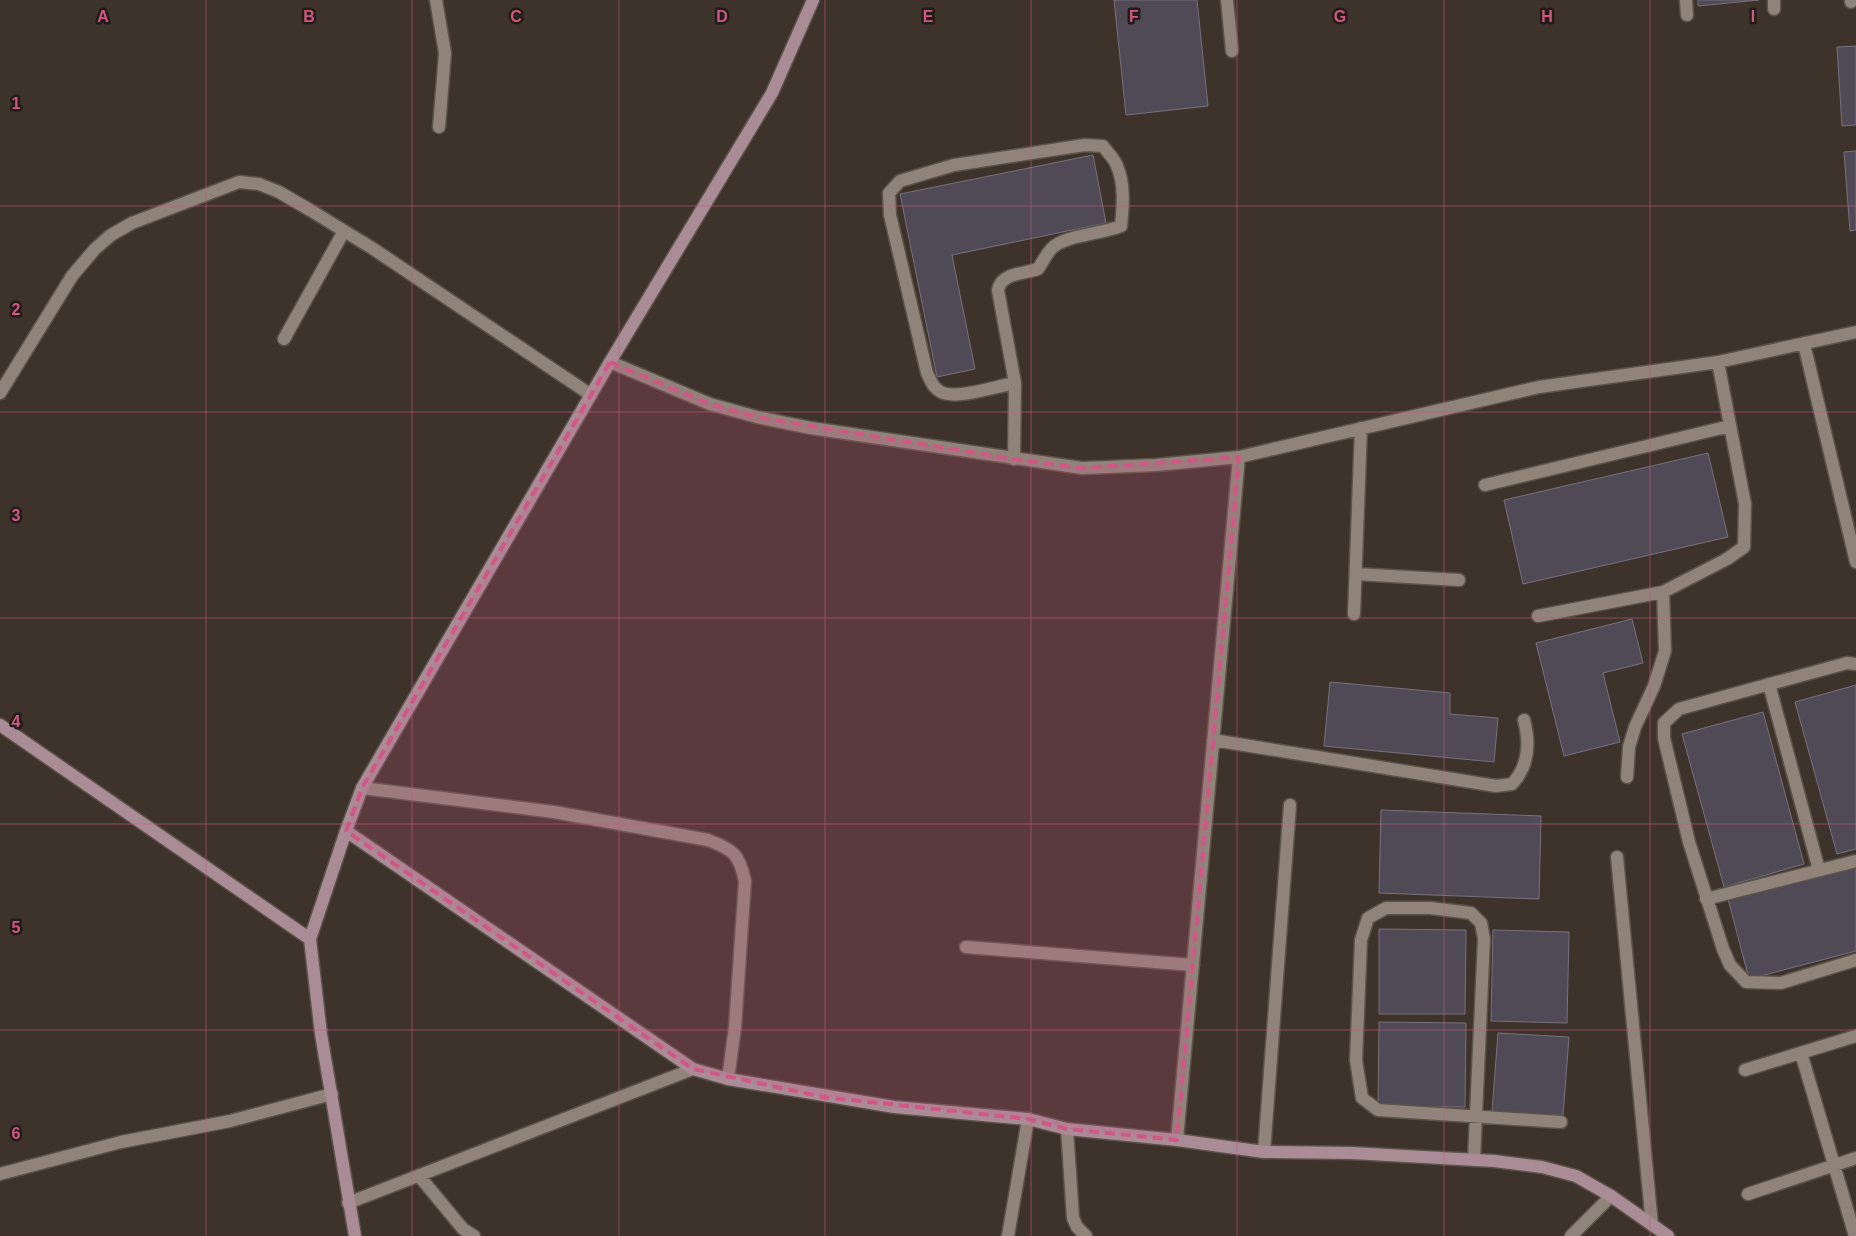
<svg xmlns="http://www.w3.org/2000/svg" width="1856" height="1236" font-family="Arial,sans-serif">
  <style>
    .building { fill: #504a56; stroke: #77717e }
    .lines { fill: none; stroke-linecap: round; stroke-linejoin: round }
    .lane-casing { stroke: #5b524a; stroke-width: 15 }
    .street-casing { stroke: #5b524a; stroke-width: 15 }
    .secondary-casing { stroke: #5b524a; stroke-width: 15 }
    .lane { stroke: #908379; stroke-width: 12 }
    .street { stroke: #908379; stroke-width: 12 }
    .secondary { stroke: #a98c96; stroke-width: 12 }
    .marked { fill: #d15885; fill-opacity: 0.2; stroke: #d15885; stroke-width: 4; stroke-dasharray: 10 6; stroke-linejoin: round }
    .grid { fill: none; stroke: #d15885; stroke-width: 1; stroke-opacity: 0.55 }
    .grid-label { font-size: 16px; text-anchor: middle; font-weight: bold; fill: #d15885; stroke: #211c18; stroke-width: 5; stroke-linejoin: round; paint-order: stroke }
  </style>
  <rect width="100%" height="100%" fill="#3e332b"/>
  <path class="building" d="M1114,0h83l11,106 -82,9z
    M1698,0h61l-61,6z
    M1856,46v79l-14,1 -5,-79z
    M1856,151v79l-6,1 -6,-79z
    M1093,155l13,68 -154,32 23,114 -38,8 -37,-183z
    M1708,453l20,84 -205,47 -19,-84z
    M1632,619l11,44 -40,10 17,69 -56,14 -28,-113z
    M1330,682l120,11v21l48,4 -4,44 -170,-16z
    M1856,685v164l-19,5 -42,-152z
    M1763,712l41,152 -80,23 -42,-153z
    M1381,810l160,6 -2,83 -160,-6z
    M1856,867v84l-107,28 -21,-80z
    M1379,929l87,1 -1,84h-86z
    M1493,930l76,2 -2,91 -76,-2z
    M1379,1022l87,1 -1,84 -87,-1z
    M1498,1033l71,4 -6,79 -71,-5z"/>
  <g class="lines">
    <defs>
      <path id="lane" d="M284,339l60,-108
        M0,393l72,-117 23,-27 16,-14 21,-12 107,-41 20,2 20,8 31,18 62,38 219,147
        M362,788l192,24 154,28c26,10 31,14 37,41l-10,146 -7,52
        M966,947l227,18"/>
      <path id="street" d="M436,0l9,53 -6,74
        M1227,0l5,51
        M1686,0l1,15
        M1774,0v9
        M1851,0v2
        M1804,344l52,218
        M610,362l100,42 47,13 54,11 271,40 74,-3 83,-8 300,-70 179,-25 138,-30
        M1014,459l1,-76c-18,3 -59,17 -74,9 -8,-4 -10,-11 -14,-19l-37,-158 -1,-22 11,-12 54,-16 131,-20 18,1c4,6 12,13 14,20 8,18 6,41 4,60 -19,8 -57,9 -70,23 -5,6 -9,14 -13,20 -15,5 -37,4 -40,21l17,93
        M1485,485l245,-59
        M1356,574l103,6
        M1354,614l7,-186
        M1538,616l125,-24 64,-33 17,-12 1,-43 -27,-142
        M1856,664l-9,-1 -168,46 -15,14v15l25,104 34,107 7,16 16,17 35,1 75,-23
        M1769,684l50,186
        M1213,740l283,46 16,-2c17,-18 18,-41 12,-64
        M1627,777l2,-30 6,-20 19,-41 11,-35 -2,-59
        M1617,857l35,368
        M1706,899l150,-38
        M1801,1053l54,183
        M1745,1070l111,-34
        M1067,1129l6,89 4,9 9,9
        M1177,1140l62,-683
        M1264,1152l26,-347
        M1474,1160l2,-45 8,-176 -3,-16 -10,-10 -41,-5h-44l-18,10 -7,22 -5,120 6,38 16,12 183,12
        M0,1174l121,-32 109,-21 102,-27
        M420,1177l43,52 11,7
        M1748,1194l108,-36
        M348,1203l345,-134
        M1008,1236l20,-117
        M1571,1236l40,-40"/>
      <path id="secondary" d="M813,0l-41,93 -162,269 -248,426 -16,43 347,238 35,10 166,28 134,12 39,10 110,11 87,12 88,1 142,8 48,6 34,9 35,20 57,40
        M0,725l310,214
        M346,831l-36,108 11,95 34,202"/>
    </defs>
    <use href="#lane" class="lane-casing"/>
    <use href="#street" class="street-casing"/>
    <use href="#secondary" class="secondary-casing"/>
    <use href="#lane" class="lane"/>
    <use href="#street" class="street"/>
    <use href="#secondary" class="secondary"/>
  </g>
  <path class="marked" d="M610,362l100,42 47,13 257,42 68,9 157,-11 -62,683 -110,-11 -39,-10 -205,-22 -130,-28 -347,-238 16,-43z"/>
  <path class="grid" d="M206,0v1236M412,0v1236M619,0v1236M825,0v1236M1031,0v1236M1237,0v1236M1444,0v1236M1650,0v1236M0,206h1856M0,412h1856M0,618h1856M0,824h1856M0,1030h1856"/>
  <g class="grid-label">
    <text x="103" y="22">A</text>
    <text x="309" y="22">B</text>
    <text x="516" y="22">C</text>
    <text x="722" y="22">D</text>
    <text x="928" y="22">E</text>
    <text x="1134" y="22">F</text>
    <text x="1340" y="22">G</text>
    <text x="1547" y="22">H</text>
    <text x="1753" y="22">I</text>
    <text x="16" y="109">1</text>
    <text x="16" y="315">2</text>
    <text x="16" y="521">3</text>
    <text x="16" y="727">4</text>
    <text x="16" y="933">5</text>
    <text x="16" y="1139">6</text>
  </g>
</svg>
